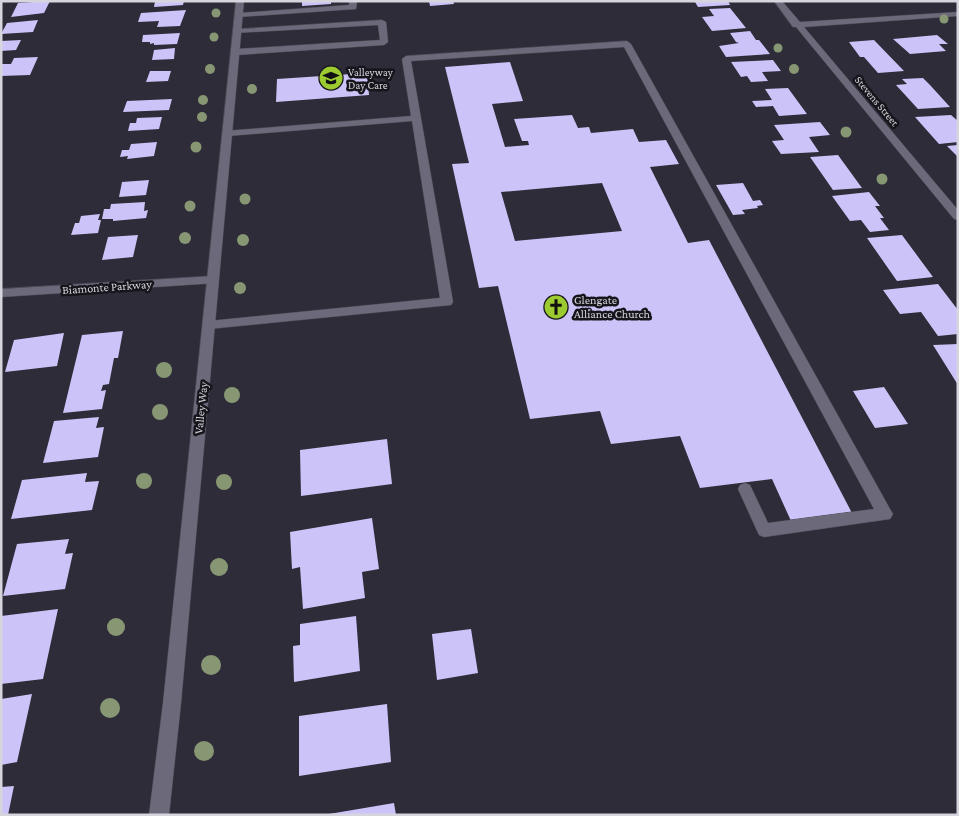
<svg xmlns="http://www.w3.org/2000/svg" width="959" height="816" font-family="'Crimson Pro',serif">
  <style>
    .building { fill: #ccc4f8; fill-rule: evenodd }
    .lines { fill: none; stroke-linecap: round; stroke-linejoin: round }
    .service-casing { stroke: #4c4a55; stroke-width: 1 }
    .minor-casing { stroke: #4c4a55; stroke-width: 1 }
    .tertiary-casing { stroke: #4c4a55; stroke-width: 1 }
    .service { fill: #6c6a7a; fill-rule: evenodd }
    .minor { fill: #6c6a7a; fill-rule: evenodd }
    .tertiary { fill: #6c6a7a; fill-rule: evenodd }
    .tree { fill: #889773 }
    .labels { text-anchor: middle; stroke-width: 5; stroke-linejoin: round; paint-order: stroke }
    .far-poi-label { font-size: 11px; fill: #d6d5de; stroke: #16151b; text-anchor: start }
    .far-street-label { font-size: 11px; fill: #d6d5de; stroke: #16151b }
    .street-label { font-size: 12px; fill: #d6d5de; stroke: #16151b }
    .poi-label { font-size: 12px; fill: #d6d5de; stroke: #16151b; text-anchor: start }
  </style>
  <rect width="100%" height="100%" fill="#2e2c39"/>
  <path class="building" d="M50,1l-6,12 -33,4 7,-14z
    M155,1h29l-1,4 -29,2z
    M302,1h29v3l-29,2z
    M429,1h24l1,3 -24,2z
    M702,1h26l2,4 -32,2 -3,-5z
    M730,8l16,20 -34,3 -10,-14 12,-1 -5,-7z
    M186,10l-6,16 -23,1 2,-6 -21,1 3,-9z
    M38,20l-5,12 -32,2 6,-11z
    M750,31l6,9h3l11,14 -44,3 -7,-11 20,-3 -3,-1 -6,-9z
    M180,33l-3,11 -23,1v-2l-4,1v-2h-8l1,-7z
    M937,35l11,9h-9l7,7 -36,3 -17,-15z
    M21,40l-5,10 -15,1v-10z
    M874,40l30,31 -26,2 -14,-16h-4l-11,-15z
    M175,48l-1,11 -22,1 2,-10z
    M38,57l-8,18 -29,1v-12h10l3,-6z
    M773,60l8,11 -19,1 6,9 -17,1 -4,-6 -6,1 -10,-15z
    M510,62l13,39 -31,3 13,43 24,-2 -1,-4h-6l-8,-22 58,-4 6,13 11,-1 2,6 42,-4 6,13 27,-2 13,24 -29,3 38,76 21,-3 143,273 -61,8 -19,-42 -72,9 -20,-52 -69,8 -11,-33 -70,8 -32,-133 -19,2 -27,-124 17,-1 -24,-96zM602,183l20,48 -107,10 -14,-49z
    M150,71h21l-3,10 -22,1z
    M367,73l2,22 -93,7 1,-23z
    M923,78l7,7 20,22 -32,2 -22,-24 11,-1 -5,-5z
    M788,88l19,26 -28,2 -6,-10 -17,1 -4,-6 20,-1 -7,-11z
    M172,99l-3,11 -46,2 4,-11z
    M951,115l7,6v21l-19,2 -24,-27z
    M162,117l-3,12 -31,2 2,-8h6l1,-5z
    M820,122l10,13 -21,2 10,15 -38,2 -9,-13 12,-1 -10,-15z
    M157,142l-3,14 -27,3 1,-3 -8,1 2,-7h7l2,-6z
    M958,145v12l-11,-11z
    M838,155l24,33 -29,2 -23,-33z
    M149,180l-3,15 -27,2 3,-15z
    M743,183l10,18 7,-1 3,5 -6,1 1,2 -16,2 3,4 -12,1 -17,-30z
    M869,192l11,14h-5l9,12h-4l9,12 -19,2 -9,-12 -11,1 -18,-25z
    M145,202l-1,9 4,-1 -2,8 -33,3v-2h-11l2,-10h6l1,-5z
    M100,214l-2,6h3l-3,13 -27,2 4,-12h4l2,-7z
    M138,235l-5,22 -31,3 6,-23z
    M902,235l31,42 -36,4 -30,-43z
    M938,284l20,26v24l-20,2 -17,-24 -21,2 -17,-24z
    M123,331l-5,27h-4l-5,26 -6,1 -2,6 5,-1 -4,19 -39,4 19,-78z
    M64,333l-7,33 -52,6 9,-32z
    M958,344v41l-25,-40z
    M884,387l24,37 -33,4 -22,-37z
    M99,417l-3,11 8,-1 -6,30 -55,6 11,-42z
    M387,439l5,45 -91,12 -1,-46z
    M87,473l-2,9 14,-1 -7,29 -81,9 11,-39z
    M372,518l7,51 -17,3 3,26 -62,11 -3,-42 -8,2 -2,-37z
    M69,539l-4,15 8,-1 -8,36 -62,7 14,-52z
    M58,609l-15,70 -42,5v-68z
    M356,616l4,55 -66,11 -1,-36 7,-1v-21z
    M471,629l7,44 -41,7 -5,-46z
    M32,694l-15,68 -16,3v-66z
    M387,704l4,58 -92,14v-60z
    M14,786l-6,29h-7v-28z
    M394,803l2,12h-67v-1z"/>
  <g class="lines">
    <defs>
      <path id="service" d="M349,1h8l-1,8 -117,8 -4,-2 4,-2 110,-8z
        M382,20l4,2 2,20 -4,3 -148,10 -4,-3 4,-3 144,-9 -2,-15 -143,8 -1,-2 4,-2z
        M627,41l4,3 259,465 3,5 -3,5 -126,18 -5,-2 -21,-46 2,-4 5,-2 5,2 18,38 106,-14 -250,-462 -213,14 42,241 -2,3 -242,24 -6,-4 6,-4 231,-23 -28,-177 -184,15 -5,-3 2,-2 186,-15 -9,-57 4,-3z"/>
      <path id="minor" d="M774,1h8l18,21 158,-10v4l-154,11 154,183v10l-4,-1 -158,-192h-3z
        M213,276l6,4 -2,3 -216,14v-8z"/>
      <path id="tertiary" d="M236,1h8l-63,702 -12,112h-20l14,-112z"/>
    </defs>
    <use href="#service" class="service-casing"/>
    <use href="#minor" class="minor-casing"/>
    <use href="#tertiary" class="tertiary-casing"/>
    <use href="#service" class="service"/>
    <use href="#minor" class="minor"/>
    <use href="#tertiary" class="tertiary"/>
  </g>
  <g class="tree">
    <circle cx="216" cy="13" r="4.5"/>
    <circle cx="944" cy="19" r="4.5"/>
    <circle cx="214" cy="37" r="4.5"/>
    <circle cx="778" cy="48" r="4.5"/>
    <circle cx="210" cy="69" r="5"/>
    <circle cx="794" cy="69" r="5"/>
    <circle cx="252" cy="89" r="5"/>
    <circle cx="203" cy="100" r="5"/>
    <circle cx="202" cy="117" r="5"/>
    <circle cx="846" cy="132" r="5.5"/>
    <circle cx="196" cy="147" r="5.5"/>
    <circle cx="882" cy="179" r="5.5"/>
    <circle cx="245" cy="199" r="5.5"/>
    <circle cx="190" cy="206" r="5.5"/>
    <circle cx="185" cy="238" r="6"/>
    <circle cx="243" cy="240" r="6"/>
    <circle cx="240" cy="288" r="6"/>
    <circle cx="164" cy="370" r="8"/>
    <circle cx="232" cy="395" r="8"/>
    <circle cx="160" cy="412" r="8"/>
    <circle cx="144" cy="481" r="8"/>
    <circle cx="224" cy="482" r="8"/>
    <circle cx="219" cy="567" r="9"/>
    <circle cx="116" cy="627" r="9"/>
    <circle cx="211" cy="665" r="10"/>
    <circle cx="110" cy="708" r="10"/>
    <circle cx="204" cy="751" r="10"/>
  </g>
  <defs>
    <symbol id="school-disc" viewBox="-11 -11 22 22"><circle r="9.5" fill="#9cca31" stroke="#16151b"/><path d="M0-5L7-2L0 1L-7-2ZM-4 1L0 2.5L4 1V4Q0 6-4 4Z" fill="#111"/></symbol>
    <symbol id="church-disc" viewBox="-11 -11 22 22"><circle r="9.5" fill="#9cca31" stroke="#16151b"/><path d="M-1.2-6h2.4v3.5h3.3v2.4h-3.3V6h-2.4V-.1h-3.3v-2.4h3.3Z" fill="#111"/></symbol>
  </defs>
  <g fill-rule="evenodd">
    <use href="#school-disc" x="317" y="64" width="28" height="28"/>
    <use href="#church-disc" x="542" y="293" width="28" height="28"/>
  </g>
  <g class="labels">
    <g class="far-poi-label">
      <text x="348" y="76">Valleyway<tspan x="348" dy="13">Day Care</tspan></text>
    </g>
    <g class="far-street-label">
      <text transform="translate(877 101) rotate(50)" y="4">Stevens Street</text>
    </g>
    <g class="street-label">
      <text transform="translate(107 287) rotate(-4)" y="4">Biamonte Parkway</text>
      <text transform="translate(201 408) rotate(-84)" y="4">Valley Way</text>
    </g>
    <g class="poi-label">
      <text x="574" y="304">Glengate<tspan x="574" dy="14">Alliance Church</tspan></text>
    </g>
  </g>
  <rect width="959" height="816" fill="none" stroke="#d6d5de" stroke-width="5"/>
</svg>
